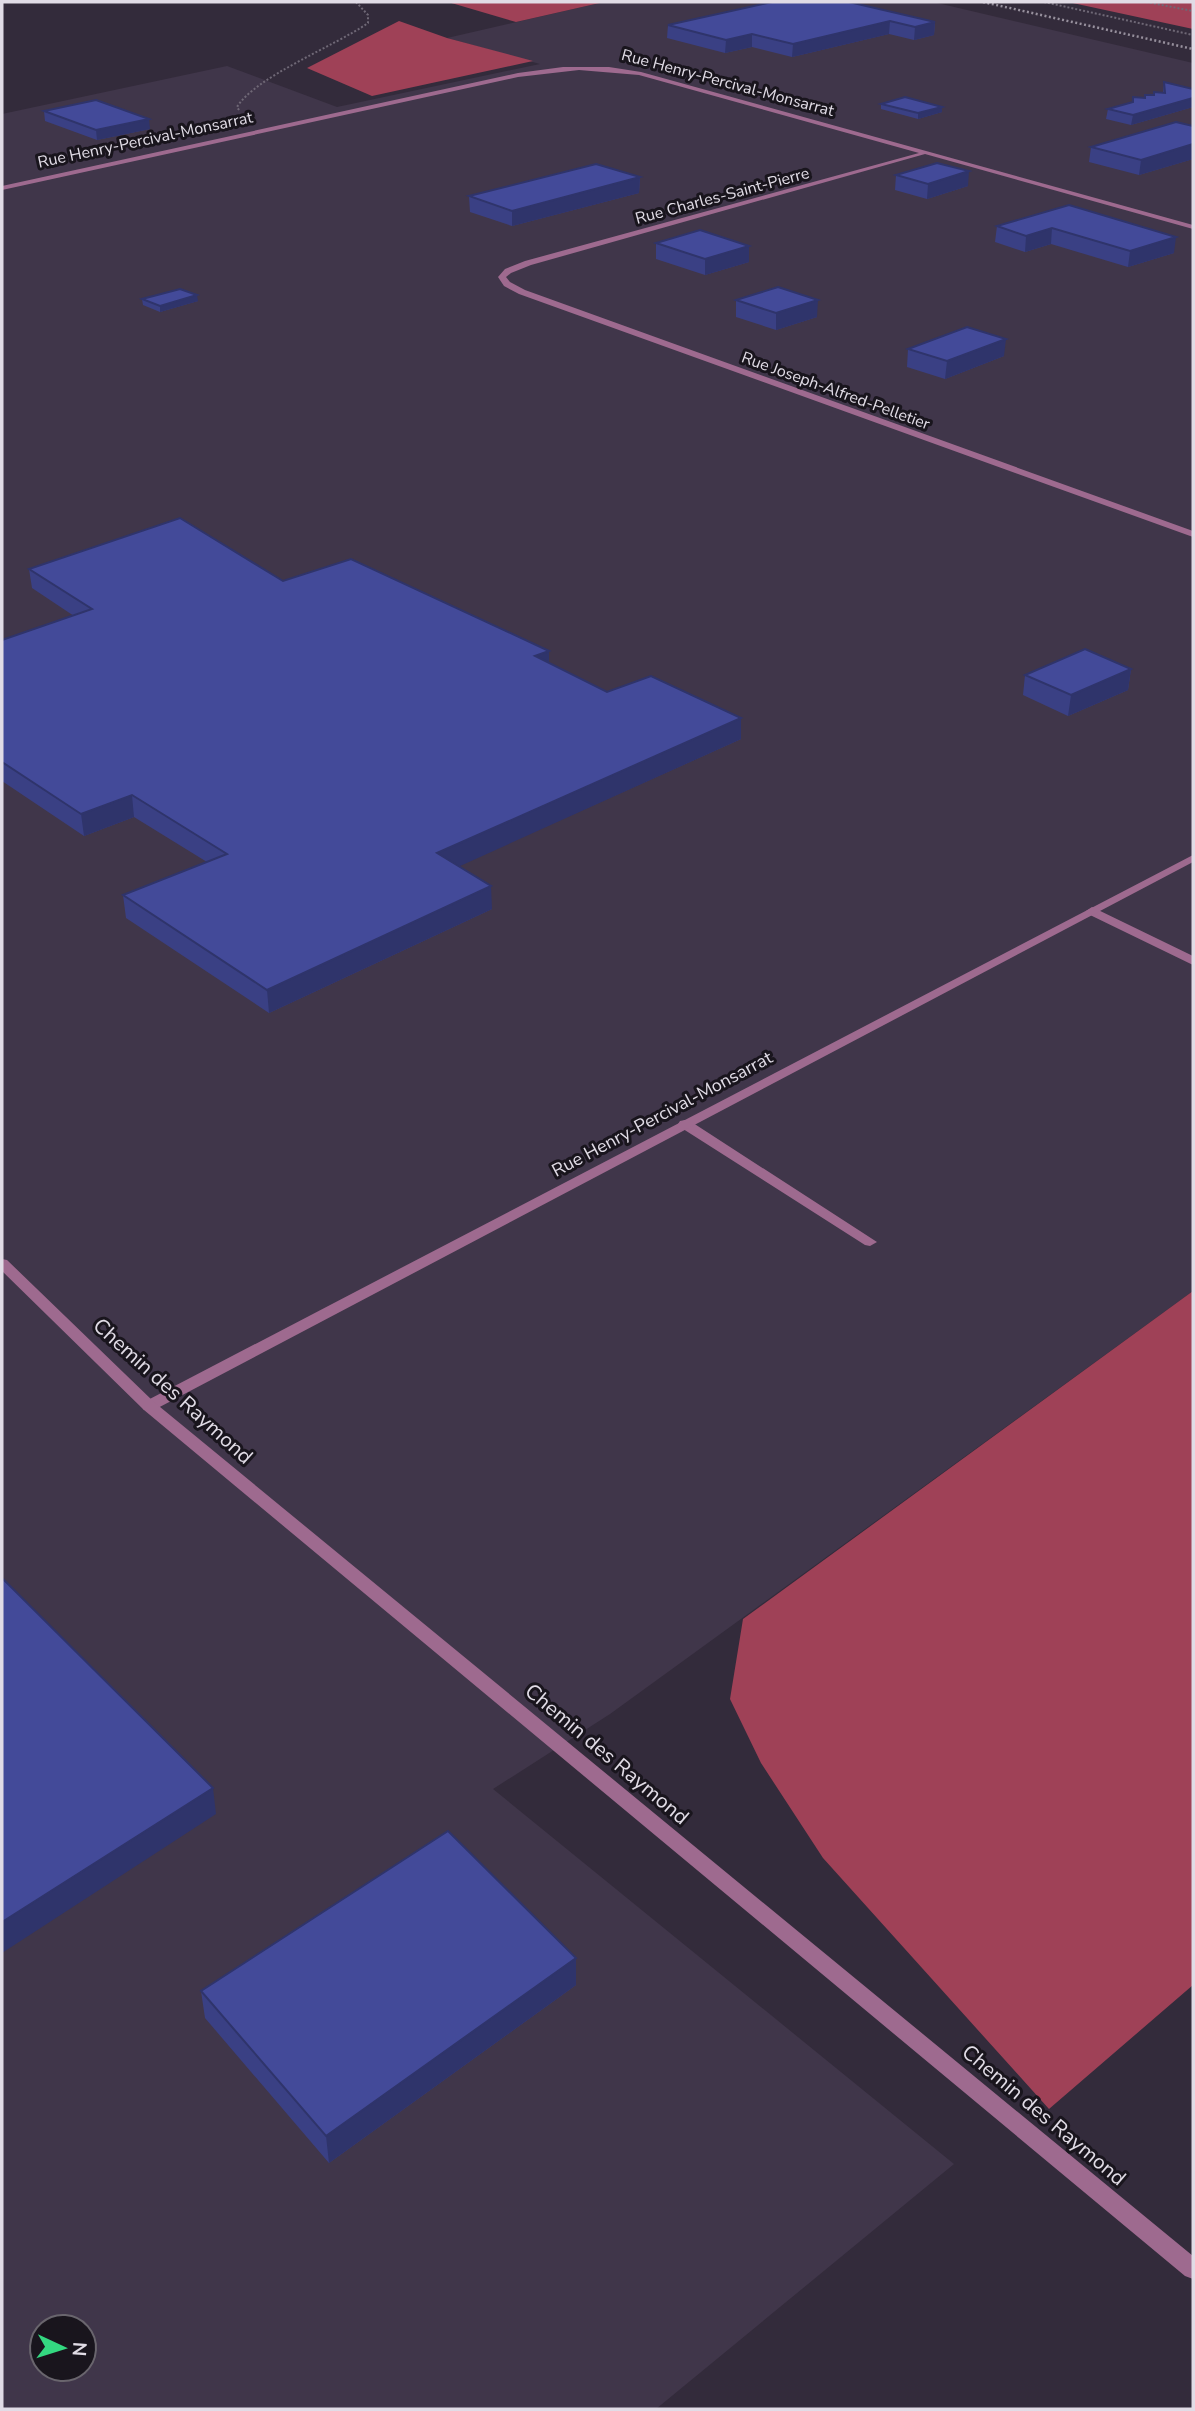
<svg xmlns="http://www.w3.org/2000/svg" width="1195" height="2411" font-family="'Nunito Sans',sans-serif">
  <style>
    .built { fill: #40364a; fill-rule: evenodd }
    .forest { fill: #9f4157 }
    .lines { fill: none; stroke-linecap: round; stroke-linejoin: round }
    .path { stroke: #6f6876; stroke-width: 2; stroke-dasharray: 2 2; stroke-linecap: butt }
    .service { fill: #9e6a8f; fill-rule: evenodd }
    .minor { fill: #9e6a8f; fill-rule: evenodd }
    .tertiary { fill: #9e6a8f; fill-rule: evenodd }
    .rail { stroke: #97909d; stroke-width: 2.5; stroke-dasharray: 2 2.5; stroke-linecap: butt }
    .wall { fill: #3a4084 }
    .shaded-wall { fill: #2f346b }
    .building { fill: #434a99; stroke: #2f346b; stroke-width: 2 }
    .labels { text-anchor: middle; stroke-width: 6; stroke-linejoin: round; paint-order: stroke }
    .far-street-label { font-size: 16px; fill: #e1dce6; stroke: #19151d }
    .street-label { font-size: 18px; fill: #e1dce6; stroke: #19151d }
    .near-street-label { font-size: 21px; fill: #e1dce6; stroke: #19151d }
  </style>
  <rect width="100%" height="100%" fill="#332b3b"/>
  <path class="built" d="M604,2h329l260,61v1228l-583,423 -117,75 461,375 -298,245h-654v-2295l225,-48 110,41 203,-43 -93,-26zM42,2327h42v42h-42z"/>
  <path class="forest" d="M448,2h156l-88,20z
    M1068,2h125v27z
    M399,21l48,17 86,23 -161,35 -65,-28z
    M1193,1291v694l-144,124 -226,-251 -62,-95 -31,-64 13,-80z"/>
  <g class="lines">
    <path class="path" d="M1044,2l149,33
      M1146,2l47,9
      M239,110l-2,-3c18,-30 98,-61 131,-84v-8l-12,-13"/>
    <path class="service" d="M1092,907l101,49v9l-105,-51 -2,-3z
      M685,1120l5,1 187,121 -7,4 -5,-1 -185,-118 -2,-3 2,-3z"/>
    <path class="minor" d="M563,67h46l32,5 552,153v4l-268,-75 -394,111 -20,8 -5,4 4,5 15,8 668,241v6l-674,-243 -15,-8 -6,-9 7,-8 20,-8 394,-108 -280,-78 -60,-5 -61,7 -516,113v-4l516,-113z
      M1193,855v7l-1039,548h-10l-3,-4 3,-4z"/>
    <path class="tertiary" d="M2,1259l5,1 147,142 1039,854v23l-8,-3 -1041,-866 -142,-139z"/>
    <path class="rail" d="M983,2l210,47"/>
  </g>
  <path class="wall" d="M772,2l163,20 -1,13 -20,5 -25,-6 -97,23 -40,-10 -27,6 -58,-15 1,-13z
    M1164,82l29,7v18l-62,18 -25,-6 2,-10 55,-16z
    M881,104l61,3v5l-24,7 -37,-10z
    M44,111l106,18 -53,11 -52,-19z
    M1193,126v33l-54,16 -50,-13 2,-15z
    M896,175l72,11 -41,13 -32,-9z
    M640,177l-1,16 -127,33 -42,-14 -1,-16z
    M1069,205l105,48 -46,14 -77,-23 -26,8 -30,-10 2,-16z
    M656,243l93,3v16l-44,13 -49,-16z
    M142,299l56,2 -38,11 -17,-7z
    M736,300l81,17 -41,13 -40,-13z
    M908,349l96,7 -59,23 -38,-12z
    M29,569l254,12 266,82 58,29 134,26v21l-283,127 34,43 -223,104 -143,-95 -3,-23 84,-33 -73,-45 -50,19 -82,-55v-141l72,-24 -42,-28z
    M1131,669l-3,21 -60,26 -45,-21 2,-20z
    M576,1958v27l-247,178 -124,-145 -4,-27z"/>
  <path class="shaded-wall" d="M890,21l-1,13 -97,23 1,-13z
    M935,22l-1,13 -20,5 1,-13z
    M752,34v13l-27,6 1,-13z
    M1193,98v9l-62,18 2,-10z
    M942,107v5l-24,7v-6z
    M149,119l1,10 -53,11 -1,-10z
    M1193,144v15l-54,16 2,-15z
    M969,171l-1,15 -41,13 1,-15z
    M640,177l-1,16 -127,33v-15z
    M1052,228l-1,16 -26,8 1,-16z
    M1176,237l-2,16 -46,14 2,-16z
    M749,246v16l-44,13v-16z
    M197,295l1,6 -38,11v-6z
    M818,300l-1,17 -41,13v-17z
    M1006,339l-2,17 -59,23 2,-18z
    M549,651v21l-14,-16z
    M1131,669l-3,21 -60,26 3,-21z
    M741,718v21l-303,137 -1,-23z
    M132,795l2,22 -50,19 -3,-22z
    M491,886l1,23 -223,104 -2,-23z
    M213,1788l3,26 -214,139v-31z
    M576,1958v27l-247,178 -3,-27z"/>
  <path class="building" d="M772,2h77l86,20 -20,5 -25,-6 -97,23 -41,-10 -26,6 -58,-15z
    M1164,82l29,7v9l-60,17 -25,-6 25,-7v-5l12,1v-3h9v-3l11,1z
    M905,97l37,10 -24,6 -37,-9z
    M96,100l53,19 -53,11 -52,-19z
    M1176,122l17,4v18l-52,16 -50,-13z
    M937,163l32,8 -41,13 -32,-9z
    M596,164l44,13 -128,34 -43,-15z
    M1069,205l107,32 -46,14 -78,-23 -26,8 -29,-10z
    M700,230l49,16 -44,13 -49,-16z
    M778,287l40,13 -42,13 -40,-13z
    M180,289l17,6 -37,11 -18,-7z
    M967,327l39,12 -59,22 -39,-12z
    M180,518l103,63 68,-22 198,92 -14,5 72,36 44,-16 90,42 -304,135 54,33 -224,104 -144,-95 104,-41 -95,-59 -51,19 -79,-52v-122l90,-31 -63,-40z
    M1085,649l46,20 -60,26 -46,-20z
    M2,1578l211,210 -211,134z
    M448,1831l128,127 -250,178 -125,-145z"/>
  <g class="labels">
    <g class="far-street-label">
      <text transform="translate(728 82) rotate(15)" y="6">Rue Henry-Percival-Monsarrat</text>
      <text transform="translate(145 139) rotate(-12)" y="6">Rue Henry-Percival-Monsarrat</text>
      <text transform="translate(722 195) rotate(-15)" y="6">Rue Charles-Saint-Pierre</text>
      <text transform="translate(836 390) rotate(20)" y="6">Rue Joseph-Alfred-Pelletier</text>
    </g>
    <g class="street-label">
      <text transform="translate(662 1114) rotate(-28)" y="6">Rue Henry-Percival-Monsarrat</text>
    </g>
    <g class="near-street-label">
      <text transform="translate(173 1391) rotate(42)" y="7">Chemin des Raymond</text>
      <text transform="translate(607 1754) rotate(40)" y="7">Chemin des Raymond</text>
      <text transform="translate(1044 2115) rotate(40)" y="7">Chemin des Raymond</text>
    </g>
  </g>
  <rect width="1195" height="2411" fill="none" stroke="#e1dce6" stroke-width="7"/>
  <g transform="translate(63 2348) rotate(94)"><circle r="33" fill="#19151d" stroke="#69656d" stroke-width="2"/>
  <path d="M0-5L12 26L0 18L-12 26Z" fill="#34d881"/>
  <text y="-10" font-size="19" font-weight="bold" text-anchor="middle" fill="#e1dce6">N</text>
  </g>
</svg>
